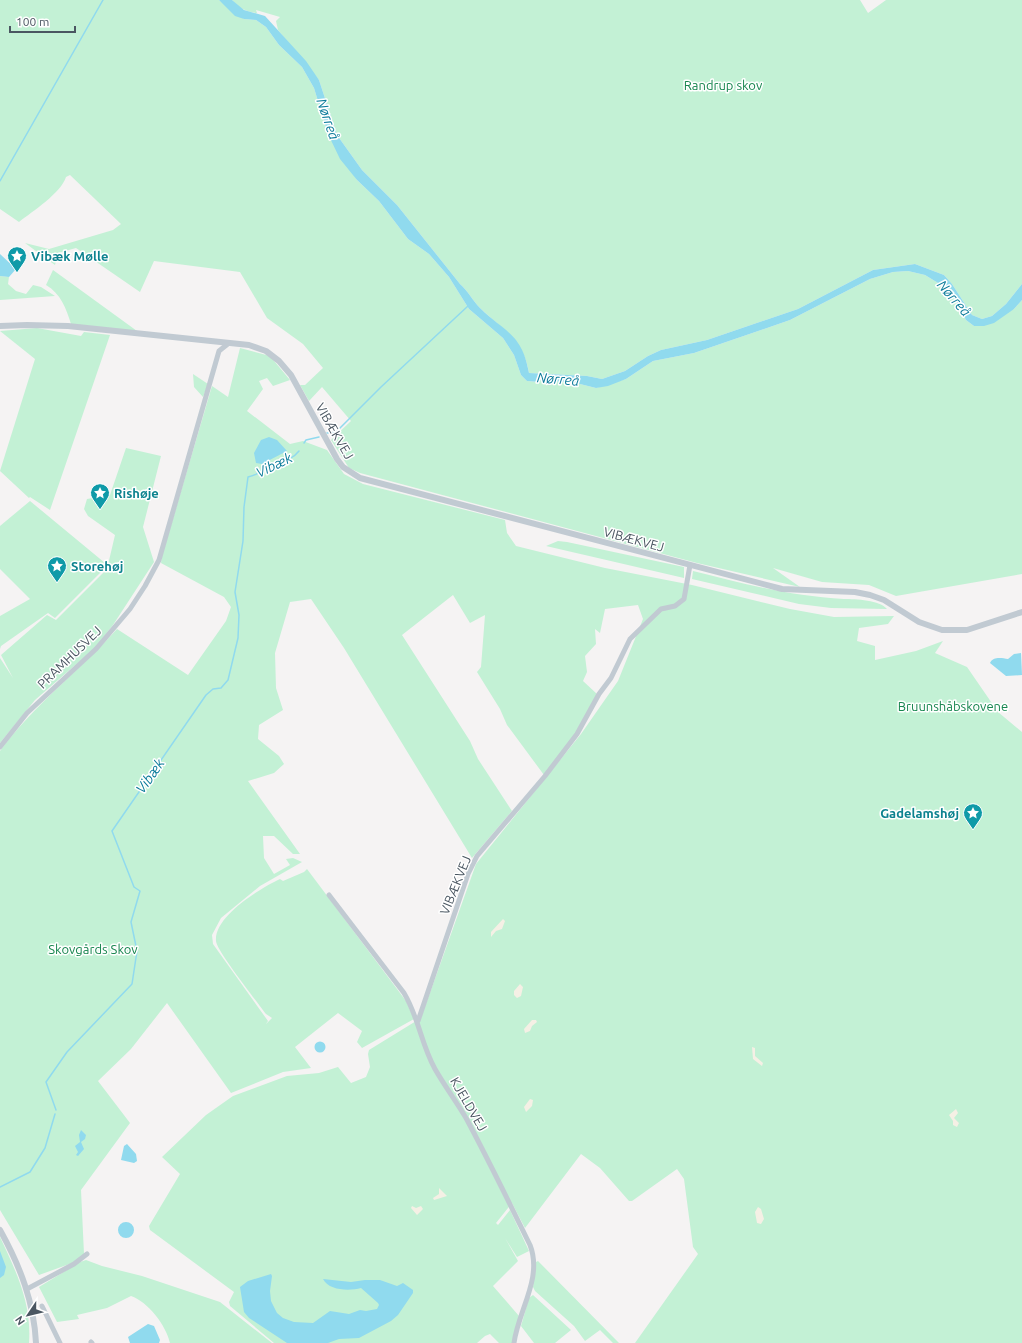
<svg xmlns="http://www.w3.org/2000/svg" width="1022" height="1343" font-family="Ubuntu,sans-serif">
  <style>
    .green { fill: #c3f1d5 }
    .sand { fill: #f5f0e5 }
    .water { fill: #90daee }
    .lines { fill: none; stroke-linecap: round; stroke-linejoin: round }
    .stream { stroke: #90daee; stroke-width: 1.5 }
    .minor { stroke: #c1cad2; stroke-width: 5 }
    .tertiary { stroke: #c1cad2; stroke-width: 6 }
    .labels { text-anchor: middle; stroke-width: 3; stroke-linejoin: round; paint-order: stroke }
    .park-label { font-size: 13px; fill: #17864f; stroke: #fff }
    .culture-label { font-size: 13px; font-weight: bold; fill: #0d838f; stroke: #fff; text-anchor: start }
    .street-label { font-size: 13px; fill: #4a5661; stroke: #fff }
    .water-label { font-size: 14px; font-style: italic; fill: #0c7c9b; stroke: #fff }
  </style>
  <rect width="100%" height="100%" fill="#f5f3f3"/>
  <path class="green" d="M0,0h219l25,19 12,1 10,7 13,18 23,22 12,21 14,46 29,46 22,21 29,38 21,15 7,8 13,15 20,32 34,29 11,17 7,20 6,6 11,1 1,-3 37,4 20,5 30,-9 27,-18 41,-8 96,-33 80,-41 23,-7 15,-1 17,4 18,11 13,15 10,19 8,6 40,-17 8,-9v274l-126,22 -27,-11 -47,-3 -49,-14 27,19 -103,-24 -337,-90 -11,-5 -18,-28 20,-19 -29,-34 -13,14 -9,-16h5l18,-17 -20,-24 -36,-26 -27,-46 -86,-11 -14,31 -64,-44 -18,5 -3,12 -30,-22 24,6 64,-19 8,-6 -51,-49 -4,2c-5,16 -33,34 -47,45l-19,-13z
    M232,0h628l8,13 18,-13h136v284l-16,20 -14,12 -10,3 -10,-4 -20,-31 -8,-9 -29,-11 -42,6 -75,39 -91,31 -46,10 -13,6 -23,15 -23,8 -15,-3 -58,-3c-5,-33 -27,-44 -49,-65 -7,-7 -12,-17 -20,-24l-63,-79 -35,-35 -25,-35 -18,-55 -41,-50 -2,-9 4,-4 -24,-7 1,3c-11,-1 -18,-5 -25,-13z
    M53,270l84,61 -66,-7c-5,-16 -10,-30 -25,-39z
    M0,276l9,1 -1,7 8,7 10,3 7,-9 8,2 14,9 -55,4z
    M37,328l44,8 3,-4 26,3 -60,175 -20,-13 -1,1 -29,-27 35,-112 -35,-28z
    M240,348l30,8 20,24 -17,6 -6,-8 -8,3 4,8 -16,22 43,33 13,-3 24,9 17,24 19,10 142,36 2,13 9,13 89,22 87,17 98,24 44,8 60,-1 -6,8 -29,4 -2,13 18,5v14l41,-9 27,-10 -8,12 32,14 31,45 24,20v611h-387l63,-89 -5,-7 -9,-68 -7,-10 -45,32h-3l-29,-33 -19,-14 -56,74 -13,-25 -16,20 2,2 12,-15 19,41 -12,6 -12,-19 13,23 -25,25 26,30 -7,27h-13l-9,-9 -5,2 -8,7h-203l-44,-37 -1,-4 5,-10 -84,-62 -1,-4 31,-52 -18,-17 44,-42 27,-19 54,-20 32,-3 19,-6 13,16 15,-6 4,-10 -2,-13 1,-4 52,-32 55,-154 105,-130 37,-53 25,-62 -5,-14 -33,4 -5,24 -5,-4 1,15 -11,12 2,16 -4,9 14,13 -21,40 -32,41 -37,-50 -7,-16 -23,-37 4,-5 4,-52 -15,8 -17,-28 -51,40 68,106 8,18 34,52 -40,47 -128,-210 -33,-49 -21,3 -15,51 1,35 7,22 -24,15 -1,14 21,17 5,8 -10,9 -26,8 52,73h-7l-19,-18h-11l1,22 10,16 16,-9 -4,-6 7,-1 9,4 -42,24 -39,32 -9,17 1,9 55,77 -2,3 6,-6 -6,-4c-8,-11 -50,-64 -50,-73 -2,-25 45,-53 64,-62l3,2 21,-9 3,-3 99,132 8,18 -52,29 -5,-6 5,-11 -24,-18 -43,34 16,21 -28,4 -52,21 -64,-90 -36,46 -33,32 32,42 -49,67 3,64 -9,8 -36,13 -39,-65v-459c34,-46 79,-80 117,-122l71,46 38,-54 5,-14 -7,-10 -63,-34 1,-7 50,-170 16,11z
    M193,374l15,10 -5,13 -9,-10z
    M126,448l35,8 -18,71 11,35 -41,63 -18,23 -60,52 -35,43v-85l13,20 -12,-23 46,-40 9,5 51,-51 8,-34 -27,-19 -4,-7 3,-10 23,-4z
    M30,501l75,62v5l-50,50 -7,-5 -47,33 -1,3v-33l30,-17 -30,-30v-43z
    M558,541l9,1 117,25v11l-138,-32z
    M693,571c52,13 97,25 151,28 12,0 36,1 43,10l-56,-1 -32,-4 -107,-25z
    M0,1237c16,34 32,67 29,106h-29z
    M86,1260l16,6 40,10 78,26 52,41h-102c-4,-18 -22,-41 -39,-47l-24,12 -30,7 2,4 -22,3 -18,-35 41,-25z
    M538,1261l81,82h-6l-13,-13 -15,11 -11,-15 -39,-35 -2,-4 3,-25z
    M533,1295l38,35 -16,13h-21l-13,-17 8,-28z"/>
  <path class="sand" d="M503,919l2,2 -3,8 -6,2 -5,6v-5z
    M520,984l3,3 -2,9 -4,2 -3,-3v-4z
    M532,1020h4l1,2 -5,4 -2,5 -5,2 -1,-4z
    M752,1047l3,1v8l8,7 -1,3 -9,-7z
    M530,1099l3,1 -1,6 -6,6 -2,-5z
    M956,1109l2,4 -4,5 5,5 -2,4 -4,-2v-4l-4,-6z
    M439,1188l8,8 -13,4 -1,-2 6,-4z
    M412,1206l4,2 5,-2 2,3 -6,6 -6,-7z
    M758,1207l3,2 3,10 -3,5 -4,-1 -2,-11z"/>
  <path class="water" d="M219,0h13l12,10 21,6 41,45 13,19 18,55 25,35 35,35 63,79c8,7 13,17 20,24 26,25 42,26 49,65l58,3 15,3 23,-8 23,-15 13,-6 46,-10 91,-31 75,-39 42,-6 29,11 8,9 20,31 10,4 10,-3 14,-12 16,-20v16l-8,9 -20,14 -10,3h-10l-8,-6 -10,-19 -13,-15 -18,-11 -17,-4 -15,1 -23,7 -80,41 -96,33 -41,8 -27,18 -18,7 -12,2 -20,-5 -36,-3 -1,2 -12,-1 -6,-6 -7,-20 -11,-17 -34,-29 -20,-32 -13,-15 -7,-8 -21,-15 -29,-38 -22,-21 -17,-21 -12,-25 -14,-46 -12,-21 -23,-22 -13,-18 -10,-7 -12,-1 -9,-3z
    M0,254l16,15 -7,8 -9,-1z
    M269,437l8,3 10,11 -25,13 -6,-1 -2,-10 7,-13z
    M1021,653l1,22 -16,1 -16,-13c3,-7 12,-5 18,-4l6,-5z
    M314.5 1047a5.5 5.5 0 1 1 11 0a5.5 5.5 0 1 1-11 0Z
    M81,1130l5,5 -1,4 -4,3 3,7 -6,7 -2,-1 2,-3 -3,-6 5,-4 -1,-7z
    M127,1144l9,10 1,7 -3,2 -13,-3 3,-14z
    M118 1230a8 8 0 1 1 16 0a8 8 0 1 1-16 0Z
    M0,1251l6,16 -2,8 -4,3z
    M271,1274l1,2 -2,15 1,10 6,12 6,5 11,4 19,1 17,-12 19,3 11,-4 6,1 11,-2 2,-4 -1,-2 -17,-15c-11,3 -32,3 -38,-9l28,3 14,-2h15l17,6 6,-3 10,7v3l-15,22 -7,6 -32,17 -20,1 -11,4h-41l-38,-25 -5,-6 -4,-25 8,-6z
    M148,1324l6,2 6,14 -1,3h-29l-2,-6z"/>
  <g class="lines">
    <path class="stream" d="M0,181l103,-181
      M327,433l9,-1 45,-45 87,-81
      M304,443l2,-3 13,-3
      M56,1110l-10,-28 21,-30 65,-68 5,-33 -6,-29 9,-31 -6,-4 -22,-56 94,-136 7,-6 8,-1 7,-8 10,-42 1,-23 -4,-23 8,-51 1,-34 4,-30c10,-3 9,-3 17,-9 11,-9 23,-3 34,-17
      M0,1187l30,-15 15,-24 10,-34"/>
    <path class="minor" d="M0,747l27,-34 69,-64 34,-40 15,-23 14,-26 60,-209 10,-8
      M329,895l75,98c15,25 17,51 31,76 9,16 21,32 31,49 22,41 43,84 64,127 13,33 -12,66 -16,98
      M418,1021l50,-147 9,-18 68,-80 32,-42 22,-40 12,-16 19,-39 31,-30 14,-3 9,-7 6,-34
      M27,1289l47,-25 13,-10
      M42,1306l18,37
      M91,1342l1,1"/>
    <path class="tertiary" d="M0,326l27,-1 41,1 181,19 17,6 13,10 12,14 46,84 6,8 17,11 422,111 73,3 15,3 14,5 35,22 23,8h25l55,-18
      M0,1230c20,36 34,72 36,113"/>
  </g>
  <defs>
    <symbol id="sight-pin" viewBox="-11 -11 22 30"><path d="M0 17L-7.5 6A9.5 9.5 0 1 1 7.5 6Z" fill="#0f9aa8" stroke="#fff"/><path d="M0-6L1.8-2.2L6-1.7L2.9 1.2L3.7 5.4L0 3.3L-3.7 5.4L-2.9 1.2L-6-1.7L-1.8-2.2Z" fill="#fff"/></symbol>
  </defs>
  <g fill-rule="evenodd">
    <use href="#sight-pin" x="6" y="245" width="22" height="30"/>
    <use href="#sight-pin" x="89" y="482" width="22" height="30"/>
    <use href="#sight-pin" x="46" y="555" width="22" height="30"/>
    <use href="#sight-pin" x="962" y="802" width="22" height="30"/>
  </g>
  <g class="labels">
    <g class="park-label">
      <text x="723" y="90">Randrup skov</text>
      <text x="953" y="711">Bruunshåbskovene</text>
      <text x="93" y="954">Skovgårds Skov</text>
    </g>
    <g class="culture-label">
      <text x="31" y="261">Vibæk Mølle</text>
      <text x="114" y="498">Rishøje</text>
      <text x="71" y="571">Storehøj</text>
      <text x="959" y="818" text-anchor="end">Gadelamshøj</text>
    </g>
    <g class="street-label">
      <text transform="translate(335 431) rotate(60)" y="5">VIBÆKVEJ</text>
      <text transform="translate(634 539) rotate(15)" y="5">VIBÆKVEJ</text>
      <text transform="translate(69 657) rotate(-44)" y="5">PRAMHUSVEJ</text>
      <text transform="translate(455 885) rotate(-68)" y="5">VIBÆKVEJ</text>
      <text transform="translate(469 1104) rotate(60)" y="5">KJELDVEJ</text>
    </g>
    <g class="water-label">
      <text transform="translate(328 119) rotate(71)" y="5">Nørreå</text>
      <text transform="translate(954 298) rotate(49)" y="5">Nørreå</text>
      <text transform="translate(558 379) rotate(5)" y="5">Nørreå</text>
      <text transform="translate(274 465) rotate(-26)" y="5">Vibæk</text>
      <text transform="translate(150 776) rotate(-55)" y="5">Vibæk</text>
    </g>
  </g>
  <g transform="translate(28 1315) rotate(235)" stroke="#ffffff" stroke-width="3" paint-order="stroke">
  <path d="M0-3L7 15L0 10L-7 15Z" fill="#4a5661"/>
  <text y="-6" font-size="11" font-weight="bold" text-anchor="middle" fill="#4a5661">N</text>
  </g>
  <path d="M10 26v6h65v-6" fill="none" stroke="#4a5661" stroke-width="2"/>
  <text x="16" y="26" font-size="12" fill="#4a5661" stroke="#ffffff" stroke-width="3" paint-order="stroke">100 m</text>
</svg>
